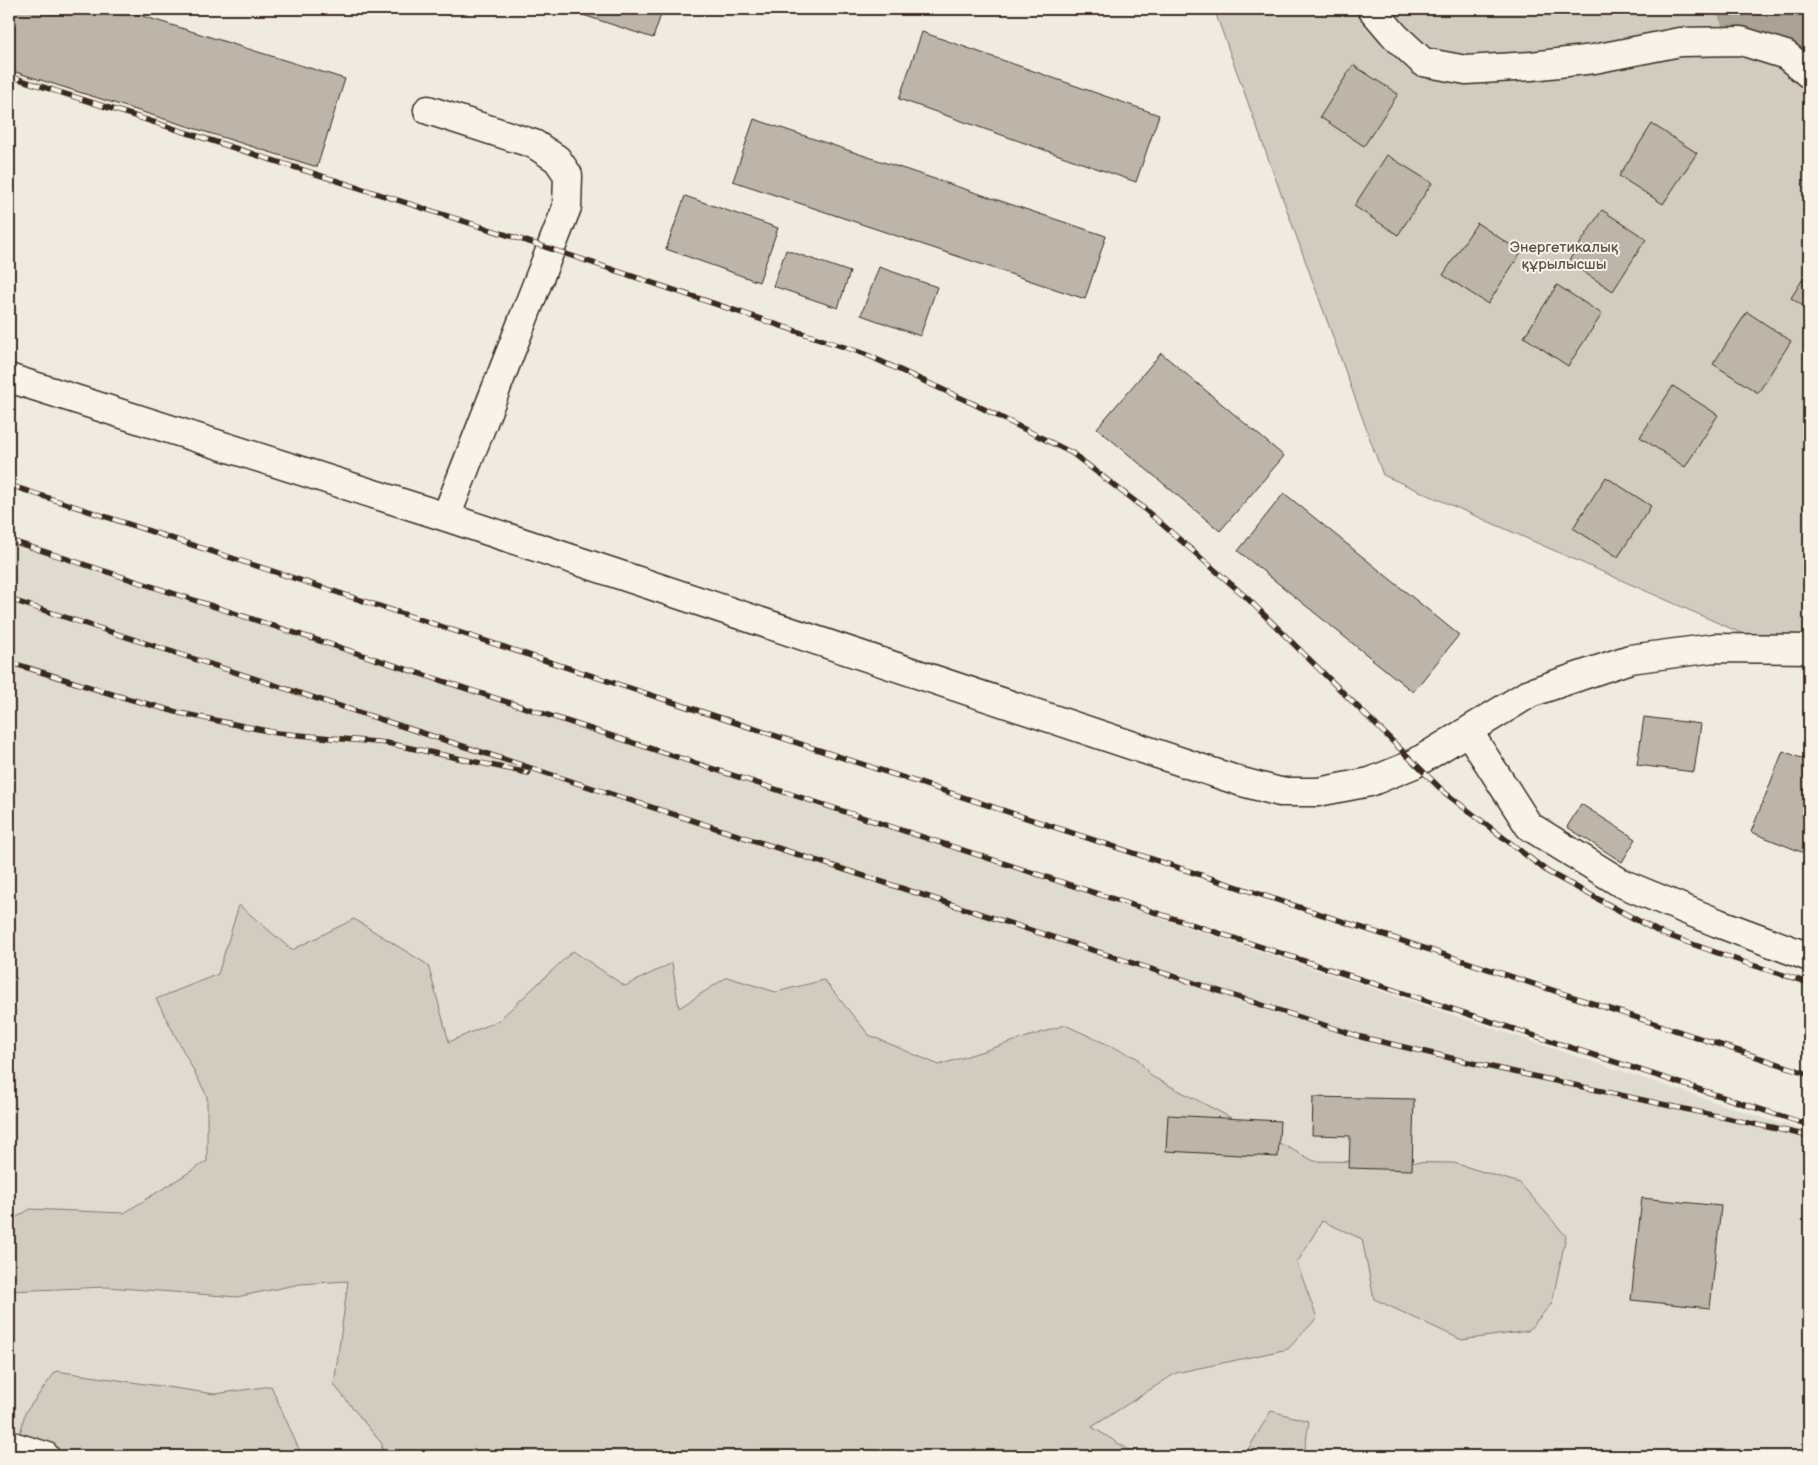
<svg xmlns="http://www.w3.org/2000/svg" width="1818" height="1465" font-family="'Balsamiq Sans',sans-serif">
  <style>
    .built { fill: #e0dbd0 }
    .green { fill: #d1cbc0; stroke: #867a6f }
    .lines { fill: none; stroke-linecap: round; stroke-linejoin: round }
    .river { stroke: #aaa296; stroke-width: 61 }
    .building { fill: #bdb5aa; stroke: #3b2a1e }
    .minor-casing { stroke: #3b2a1e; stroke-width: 31 }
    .minor { stroke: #f7f3e8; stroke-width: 28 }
    .rail-casing { stroke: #3b2a1e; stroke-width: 5.5 }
    .rail { stroke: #f7f3e8; stroke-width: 4; stroke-dasharray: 11; stroke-linecap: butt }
    .labels { text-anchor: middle; stroke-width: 4; stroke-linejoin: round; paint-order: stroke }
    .park-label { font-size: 15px; fill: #605246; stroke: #f7f3e8 }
  </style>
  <rect width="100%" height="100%" fill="#efebe0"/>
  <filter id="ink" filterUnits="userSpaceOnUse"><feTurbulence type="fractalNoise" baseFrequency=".02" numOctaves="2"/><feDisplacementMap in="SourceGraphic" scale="10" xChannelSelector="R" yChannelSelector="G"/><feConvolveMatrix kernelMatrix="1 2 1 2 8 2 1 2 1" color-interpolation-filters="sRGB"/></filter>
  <g filter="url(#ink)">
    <path class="built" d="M9,537l1800,596v323h-1800z"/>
    <path class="green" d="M1214,9h595v654l-426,-188z
      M239,905l53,45 62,-31 74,46 21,77 50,-22 74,-69 52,35 47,-23 7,45 48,-31 49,15 48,-12 45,55 70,30 126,-40 72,33 14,18 163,85 140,2 66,20 46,53 -14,67 -24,28 -66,9 -88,-41 -12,-60 -40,-18 -25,42 20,55 -29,31 -112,24 -84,54 47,29h-758l1,-12 -48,-59 14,-104 -48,3 -63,13 -130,-10 -98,4v-69l21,-13 94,4 83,-52v-65l-51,-97 62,-25z
      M56,1371l159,23 56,-8 31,70h-287l10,-43z
      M1271,1411l38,10 -5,35h-60z"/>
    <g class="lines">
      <path class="river" d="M1748,9l61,26"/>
    </g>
    <path class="building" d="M9,9h111l225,70 -28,88 -308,-97z
      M579,9h84l-10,29 -76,-25z
      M922,32l237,83 -23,67 -237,-83z
      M1353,65l45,29 -34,52 -44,-29z
      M754,119l352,117 -21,63 -352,-118z
      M1652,124l45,29 -34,51 -44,-28z
      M1387,155l45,28 -34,52 -44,-29z
      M685,196l93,32 -19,54 -93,-33z
      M1602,210l44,29 -33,52 -45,-29z
      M1477,223l44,29 -33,52 -45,-29z
      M786,250l64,22 -12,36 -65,-22z
      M879,267l58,20 -17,49 -59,-21z
      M1809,269v41l-18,-12z
      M1557,285l45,29 -34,52 -44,-29z
      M1747,312l44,29 -33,52 -45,-29z
      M1161,353l123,103 -64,75 -123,-103z
      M1673,386l45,29 -33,52 -45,-30z
      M1606,477l45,29 -33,51 -45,-29z
      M1284,493l175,142 -46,57 -175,-141z
      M1644,717l57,7 -7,48 -57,-7z
      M1783,751l26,10v94l-58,-23z
      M1581,804l55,35 -14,23 -55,-35z
      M1313,1097l101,2 -2,71 -63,-2 1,-32 -38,-1z
      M1168,1115l112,6 -2,36 -112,-6z
      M1642,1198l79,8 -11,102 -79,-8z"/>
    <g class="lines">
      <defs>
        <path id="minor" d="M1372,9l23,27 28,26 43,8 65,-4 63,-7 86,-17 61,-1 45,14 23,19
          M428,110l106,34 23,15 11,16 -1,32 -121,310
          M9,378l437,139 796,265 38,10h38l52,-10 44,-18 116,-71 100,-34 84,-11 95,1
          M1468,731l61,95 92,57 97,40 91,34
          M9,1445l36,11"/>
      </defs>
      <use href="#minor" class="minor-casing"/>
      <use href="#minor" class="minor"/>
      <defs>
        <path id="rail" d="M9,76l542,173 314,105 109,50 98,49 69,53 105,91 198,195 104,80 113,61 88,31 60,19
          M9,485l1800,589
          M9,540l1800,585
          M9,599l1352,438 107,25 341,74
          M9,662l106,33 65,18 97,20 110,10 141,30"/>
      </defs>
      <use href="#rail" class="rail-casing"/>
      <use href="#rail" class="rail"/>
    </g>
  </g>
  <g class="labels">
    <g class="park-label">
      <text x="1564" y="252">Энергетикалық<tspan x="1564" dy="17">құрылысшы</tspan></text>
    </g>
  </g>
  <rect width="1818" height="1465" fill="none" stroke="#f7f3e8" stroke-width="30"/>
  <rect x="15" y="15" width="1788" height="1435" fill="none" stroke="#3b2a1e" stroke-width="2" filter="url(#ink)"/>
</svg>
